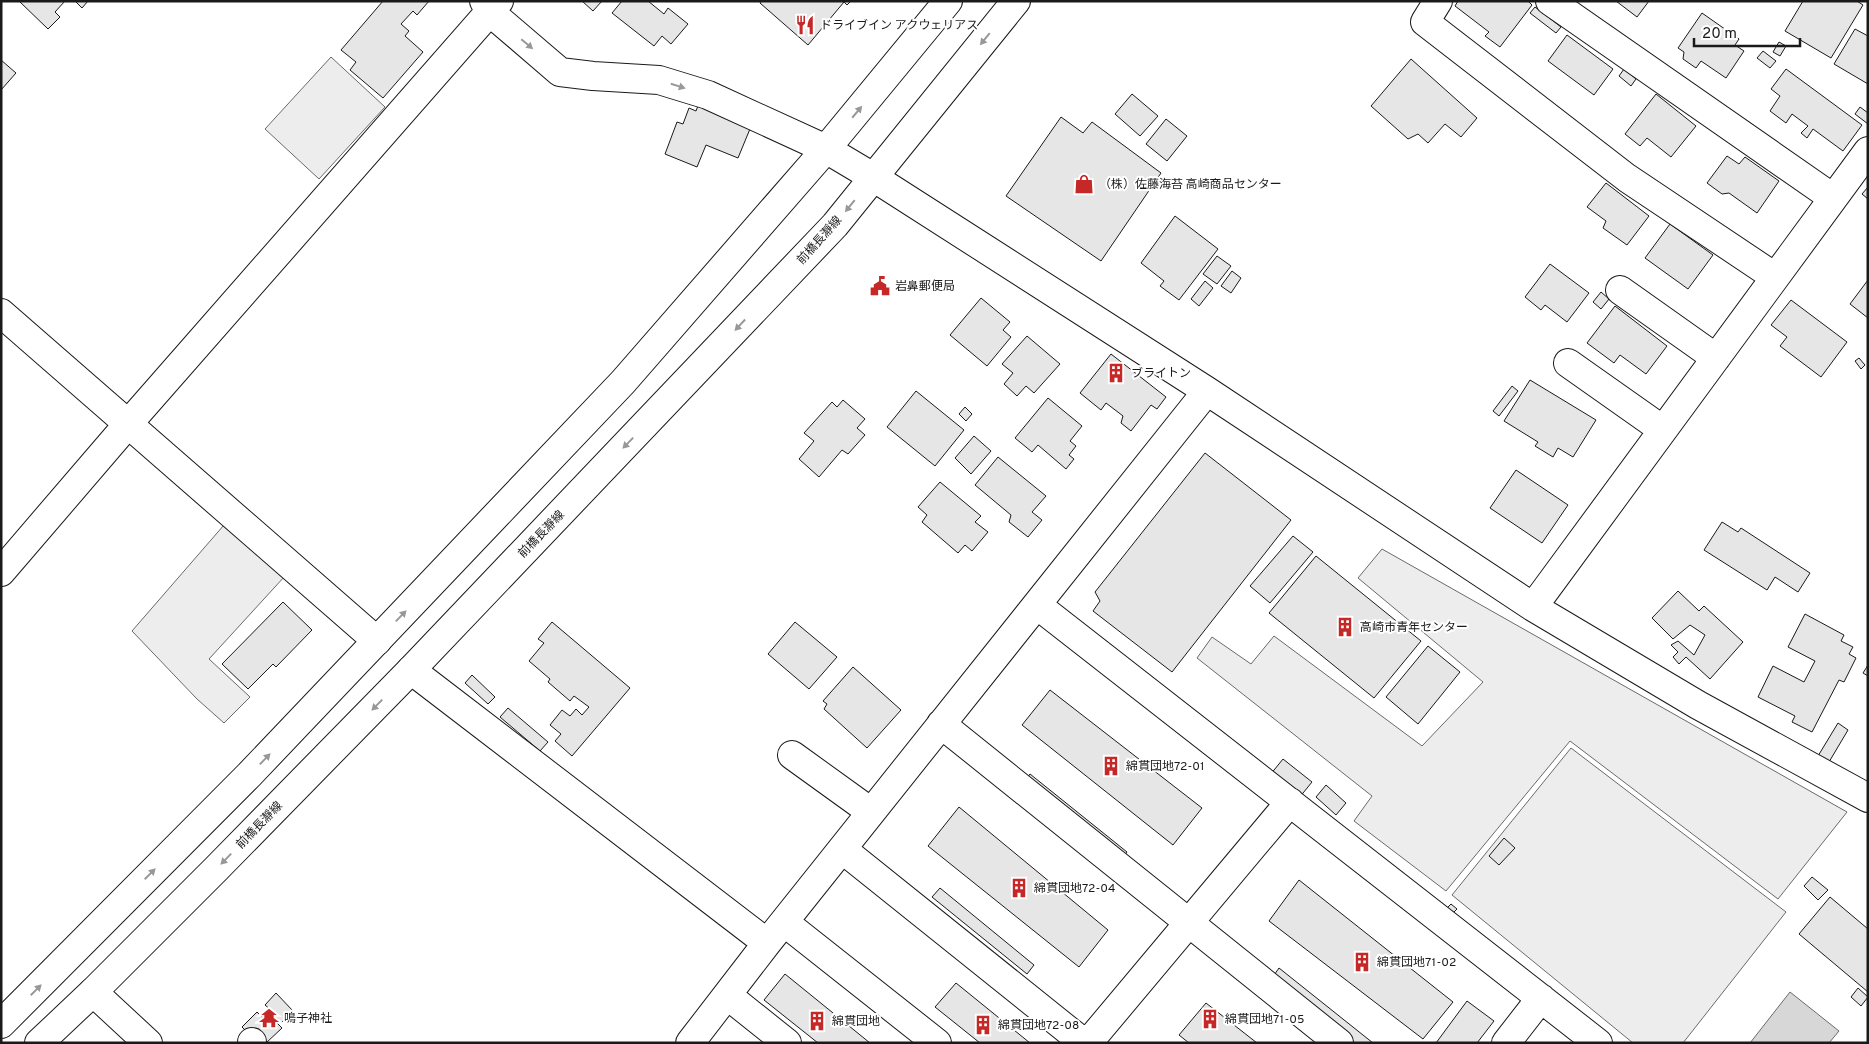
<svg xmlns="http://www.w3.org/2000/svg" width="1869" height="1044" font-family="Overpass,'Noto Sans JP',sans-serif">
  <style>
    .built { fill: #ededed; stroke: #6a6a6a }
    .water { fill: #d7d7d7; stroke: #6a6a6a }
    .building { fill: #e6e6e6; stroke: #1a1a1a }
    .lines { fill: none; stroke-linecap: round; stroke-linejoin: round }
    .minor-casing { stroke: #1a1a1a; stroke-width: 30 }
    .major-casing { stroke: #1a1a1a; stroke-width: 30 }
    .minor { stroke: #fff; stroke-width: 28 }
    .major { stroke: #fff; stroke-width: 28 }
    .oneway { fill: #989898 }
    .labels { text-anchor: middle; stroke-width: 4; stroke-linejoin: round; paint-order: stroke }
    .poi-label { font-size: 12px; fill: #1a1a1a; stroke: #fff; text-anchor: start }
    .street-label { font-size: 12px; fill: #1a1a1a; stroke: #fff }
  </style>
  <rect width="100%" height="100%" fill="#fff"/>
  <path class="built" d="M331,57l54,50 -66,72 -54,-50z
    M224,525l61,51 -76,83 41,38 -26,26 -27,-24 -65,-68z
    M1382,549l465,263 -69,87 -208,-158 -124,150 -92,-70 18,-25 -175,-138 15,-21 39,27 23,-28 148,110 61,-64 -125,-104z
    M1571,748l215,164 -103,131h-50l-181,-148z"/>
  <path class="water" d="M1790,992l49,39 -10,12h-79z"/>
  <path class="building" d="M19,1h46l-10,11 5,5 -12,12z
    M75,1h13l-6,7z
    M383,1h46l-12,14 -4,-4 -12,13 8,7 -4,5 18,16 -40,46 -33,-28 6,-8 -15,-12z
    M582,1h20l-9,10z
    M622,1h26l16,13 4,-6 20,16 -17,20 -9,-8 -8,10 -42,-33z
    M761,1h90l-4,4 -3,-3 -36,43 -48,-42z
    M1458,1h70l4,4 -32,42 -15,-11 4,-4 -34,-26z
    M1616,1h33l-12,16z
    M1803,1h54l6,4 -32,53 -46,-27z
    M1535,7l26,20 -5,6 -26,-20z
    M1702,13l37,26 -4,6 9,6 -18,27 -25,-17 -5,7 -13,-9 1,-7 -6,-4z
    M1855,29l13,7v48l-34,-20z
    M1567,35l46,34 -19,26 -46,-34z
    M1779,42l7,4 -6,10 -7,-4z
    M1763,51l13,10 -6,7 -13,-10z
    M1411,59l66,59 -16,19 -16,-13 -17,19 -10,-9 -10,5 -37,-33z
    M1,60l15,13 -15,17z
    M1624,69l12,10 -5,7 -12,-10z
    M1786,69l76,56 -19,26 -30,-22 -6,9 -6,-5 7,-7 -16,-12 -6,9 -16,-12 10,-15 -9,-7z
    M1132,94l26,22 -18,20 -25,-22z
    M1656,94l40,32 -25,31 -24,-19 -7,8 -15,-12z
    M699,103l53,21 -14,34 -32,-13 -9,22 -32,-13 12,-32 6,2 6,-16 7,3z
    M1860,107l8,6v11l-13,-10z
    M1061,117l22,16 9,-11 69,51 -60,88 -95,-65z
    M1166,119l21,17 -20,25 -21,-17z
    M1727,156l12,8 6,-7 34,24 -22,32 -28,-20 -7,1 -15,-11z
    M1606,183l43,33 -22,29 -24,-17 3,-7 -19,-14z
    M1868,187v12l-6,-5z
    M1175,216l43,33 -39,51 -19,-14 4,-5 -23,-18z
    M1670,224l43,31 -25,34 -43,-31z
    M1217,256l14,10 -14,18 -14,-10z
    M1550,264l39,29 -22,29 -22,-17 -4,5 -16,-13z
    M1232,271l9,7 -10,15 -10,-7z
    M1868,280v38l-18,-14z
    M1205,281l8,7 -14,18 -8,-7z
    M1601,292l8,7 -8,10 -8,-7z
    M981,298l29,24 -7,8 8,7 -24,29 -37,-31z
    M1791,300l56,42 -26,35 -41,-31 7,-9 -16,-12z
    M1615,306l52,40 -21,28 -26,-19 -6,8 -27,-20z
    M1027,336l33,28 -26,29 -8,-7 -9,10 -13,-12 9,-11 -11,-9z
    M1111,354l55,43 -9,12 -6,-4 -20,26 -10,-8 2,-7 -17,-13 -5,7 -21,-17z
    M1859,358l6,7 -4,4 -6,-8z
    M1530,380l66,40 -23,37 -15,-9 -5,9 -18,-11 3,-4 -34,-21z
    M1512,386l6,5 -19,25 -6,-5z
    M916,391l48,39 -29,36 -48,-39z
    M1048,398l34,28 -12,15 6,5 -7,9 5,4 -8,10 -28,-24 -6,7 -17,-14z
    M843,400l22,19 -8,9 8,7 -17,19 -6,-4 -23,27 -20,-18 15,-18 -10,-8 28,-31 5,5z
    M965,407l7,7 -6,7 -7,-7z
    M974,436l17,15 -20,23 -16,-16z
    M1205,453l86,67 -119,152 -79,-61 7,-10 -5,-9z
    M998,457l48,39 -14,16 10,8 -14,17 -19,-15 2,-7 -36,-30z
    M1516,470l52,35 -26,38 -52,-35z
    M940,482l41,34 -6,6 13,10 -16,19 -7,-6 -7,8 -36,-31 5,-7 -9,-8z
    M1722,522l16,10 3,-4 69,45 -12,19 -23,-15 -8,13 -63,-40z
    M1293,536l20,16 -43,51 -20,-17z
    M1316,556l105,85 -47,57 -105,-85z
    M1678,591l21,20 5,-5 39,36 -33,37 -24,-22 -7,7 -6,-7 5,-5 -7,-7 7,-4 16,14 11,-20 -15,-10 -17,14 -21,-21z
    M283,602l29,28 -36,37 -3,-3 -25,25 -26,-25z
    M1805,614l39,21 -3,6 12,6 -4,7 7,4 -12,24 -5,-2 -27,52 -20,-10 3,-6 -37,-19 15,-31 31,16 11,-21 -27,-14z
    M552,622l78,66 -58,68 -17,-15 6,-7 -11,-9 12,-15 8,6 6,-7 6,6 7,-8 -15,-11 -4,5 -22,-19 2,-3 -21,-18 15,-18 -6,-4z
    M795,622l42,35 -28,32 -41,-35z
    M1428,646l32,26 -42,52 -32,-27z
    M1868,665v11l-5,-3z
    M853,667l48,43 -34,38 -43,-39 3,-5 -4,-3z
    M472,675l23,22 -7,7 -23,-21z
    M1050,690l152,118 -29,37 -151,-120z
    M508,708l40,34 -8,9 -40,-34z
    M1838,723l10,7 -19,32 -11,-6z
    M1283,759l29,23 -13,16 -29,-23z
    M1030,774l97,78 -6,8 -97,-78z
    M1326,785l20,18 -10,12 -20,-18z
    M959,807l149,123 -29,37 -151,-121z
    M1504,838l11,10 -16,17 -10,-9z
    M1812,877l16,13 -10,10 -14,-14z
    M1299,880l154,122 -30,37 -154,-118z
    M940,888l94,77 -7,9 -95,-77z
    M1830,897l38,32v63l-69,-58z
    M1451,904l6,5 -5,5 -6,-5z
    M1279,968l94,75h-20l-81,-65z
    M785,974l85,69h-52l-54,-43z
    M956,983l74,60h-50l-45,-36z
    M1858,988l10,9 -7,9 -10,-9z
    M276,993l17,18 -12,12 -5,-5 -2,2 8,8 -16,15h-8l-16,-16 15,-15 5,5 9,-7 -6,-5z
    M1467,1001l27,20 -17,22h-41z
    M1206,1003l51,40h-68l-10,-8z"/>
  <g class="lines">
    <defs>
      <path id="minor" d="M484,1l6,11 70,60 33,4 66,4 49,15 118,54 47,28 334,214 326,216 165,98 170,93
        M1438,1l-13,21 202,156 148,99
        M1550,1l283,197
        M1620,290l96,68
        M1,313l376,328
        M1568,363l95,67
        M1,572l127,-148 371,-423
        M1037,605l561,438
        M1533,607l335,-456
        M411,670l356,273
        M941,724l398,319
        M792,755l79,57
        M842,849l242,194
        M784,922l153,121
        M93,992l55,51
        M727,995l60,48
        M252,1043v-1
        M690,1043l77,-100 440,-552
        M1088,1043l202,-241
        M1506,1043l35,-45"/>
      <path id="major" d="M1,1024l248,-249 374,-393 203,-233 122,-148
        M39,1043l54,-51 123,-123 195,-199 424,-445 181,-224"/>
    </defs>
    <use href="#minor" class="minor-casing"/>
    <use href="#major" class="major-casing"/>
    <use href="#minor" class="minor"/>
    <use href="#major" class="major"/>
  </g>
  <defs><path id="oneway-solid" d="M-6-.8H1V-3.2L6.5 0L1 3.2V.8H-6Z" transform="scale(1.25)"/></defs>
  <g class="oneway">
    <use href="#oneway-solid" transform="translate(985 39) rotate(129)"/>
    <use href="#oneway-solid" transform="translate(527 44) rotate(40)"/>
    <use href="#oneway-solid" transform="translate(678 86) rotate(17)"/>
    <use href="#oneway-solid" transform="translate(857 112) rotate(-50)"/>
    <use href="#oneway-solid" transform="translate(850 206) rotate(129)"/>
    <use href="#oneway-solid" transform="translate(740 325) rotate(133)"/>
    <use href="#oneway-solid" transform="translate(628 443) rotate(134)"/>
    <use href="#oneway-solid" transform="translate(401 616) rotate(-46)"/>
    <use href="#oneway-solid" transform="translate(377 705) rotate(134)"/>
    <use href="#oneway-solid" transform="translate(265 759) rotate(-46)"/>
    <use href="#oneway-solid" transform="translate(226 859) rotate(134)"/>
    <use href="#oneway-solid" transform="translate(150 874) rotate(-45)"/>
    <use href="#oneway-solid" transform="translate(36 990) rotate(-45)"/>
  </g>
  <defs>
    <symbol id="restaurant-bare" viewBox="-9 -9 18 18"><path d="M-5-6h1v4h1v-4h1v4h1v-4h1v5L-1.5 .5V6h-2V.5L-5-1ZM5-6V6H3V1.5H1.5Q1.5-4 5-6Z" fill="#c62828" stroke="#fff" stroke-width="2.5" paint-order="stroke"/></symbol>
    <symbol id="shop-bare" viewBox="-9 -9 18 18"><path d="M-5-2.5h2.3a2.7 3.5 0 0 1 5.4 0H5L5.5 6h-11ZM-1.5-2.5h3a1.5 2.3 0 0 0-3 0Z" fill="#c62828" stroke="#fff" stroke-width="2.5" paint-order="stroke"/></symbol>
    <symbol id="civic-bare" viewBox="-9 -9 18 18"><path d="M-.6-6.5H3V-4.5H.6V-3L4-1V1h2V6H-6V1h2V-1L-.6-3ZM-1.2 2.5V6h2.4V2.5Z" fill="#c62828" stroke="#fff" stroke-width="2.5" paint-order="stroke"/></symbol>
    <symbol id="building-bare" viewBox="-9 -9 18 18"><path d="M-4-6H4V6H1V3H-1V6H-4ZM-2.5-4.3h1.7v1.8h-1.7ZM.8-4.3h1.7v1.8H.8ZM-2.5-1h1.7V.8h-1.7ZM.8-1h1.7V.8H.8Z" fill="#c62828" stroke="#fff" stroke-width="2.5" paint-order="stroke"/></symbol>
    <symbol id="temple-bare" viewBox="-9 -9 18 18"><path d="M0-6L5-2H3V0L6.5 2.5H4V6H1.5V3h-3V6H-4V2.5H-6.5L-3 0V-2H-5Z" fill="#c62828" stroke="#fff" stroke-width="2.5" paint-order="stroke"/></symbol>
  </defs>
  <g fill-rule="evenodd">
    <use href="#restaurant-bare" x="791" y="11" width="28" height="28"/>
    <use href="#shop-bare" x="1070" y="170" width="28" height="28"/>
    <use href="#civic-bare" x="866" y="272" width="28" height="28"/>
    <use href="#building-bare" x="1102" y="359" width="28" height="28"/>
    <use href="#building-bare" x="1331" y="613" width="28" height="28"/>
    <use href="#building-bare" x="1097" y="752" width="28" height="28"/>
    <use href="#building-bare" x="1005" y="874" width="28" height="28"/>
    <use href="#building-bare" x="1348" y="948" width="28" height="28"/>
    <use href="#temple-bare" x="255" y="1004" width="28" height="28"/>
    <use href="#building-bare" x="1196" y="1005" width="28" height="28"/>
    <use href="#building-bare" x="803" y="1007" width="28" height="28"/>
    <use href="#building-bare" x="969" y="1011" width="28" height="28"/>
  </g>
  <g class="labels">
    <g class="poi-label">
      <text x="820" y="29">ドライブイン アクウェリアス</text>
      <text x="1099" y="188">（株）佐藤海苔 高崎商品センター</text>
      <text x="895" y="290">岩鼻郵便局</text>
      <text x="1131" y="377">ブライトン</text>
      <text x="1360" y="631">高崎市青年センター</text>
      <text x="1126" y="770">綿貫団地72-01</text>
      <text x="1034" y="892">綿貫団地72-04</text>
      <text x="1377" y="966">綿貫団地71-02</text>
      <text x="284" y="1022">鳴子神社</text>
      <text x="1225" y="1023">綿貫団地71-05</text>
      <text x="832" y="1025">綿貫団地</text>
      <text x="998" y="1029">綿貫団地72-08</text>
    </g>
    <g class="street-label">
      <text transform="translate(819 240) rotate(-48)" y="4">前橋長瀞線</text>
      <text transform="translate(541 534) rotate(-46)" y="4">前橋長瀞線</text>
      <text transform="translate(259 825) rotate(-46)" y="4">前橋長瀞線</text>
    </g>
  </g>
  <rect width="1869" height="1044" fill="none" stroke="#1a1a1a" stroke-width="5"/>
  <path d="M1694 38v8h106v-8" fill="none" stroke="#1a1a1a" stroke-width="2.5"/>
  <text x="1702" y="38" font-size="15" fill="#1a1a1a" stroke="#ffffff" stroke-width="4" paint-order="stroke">20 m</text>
</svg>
